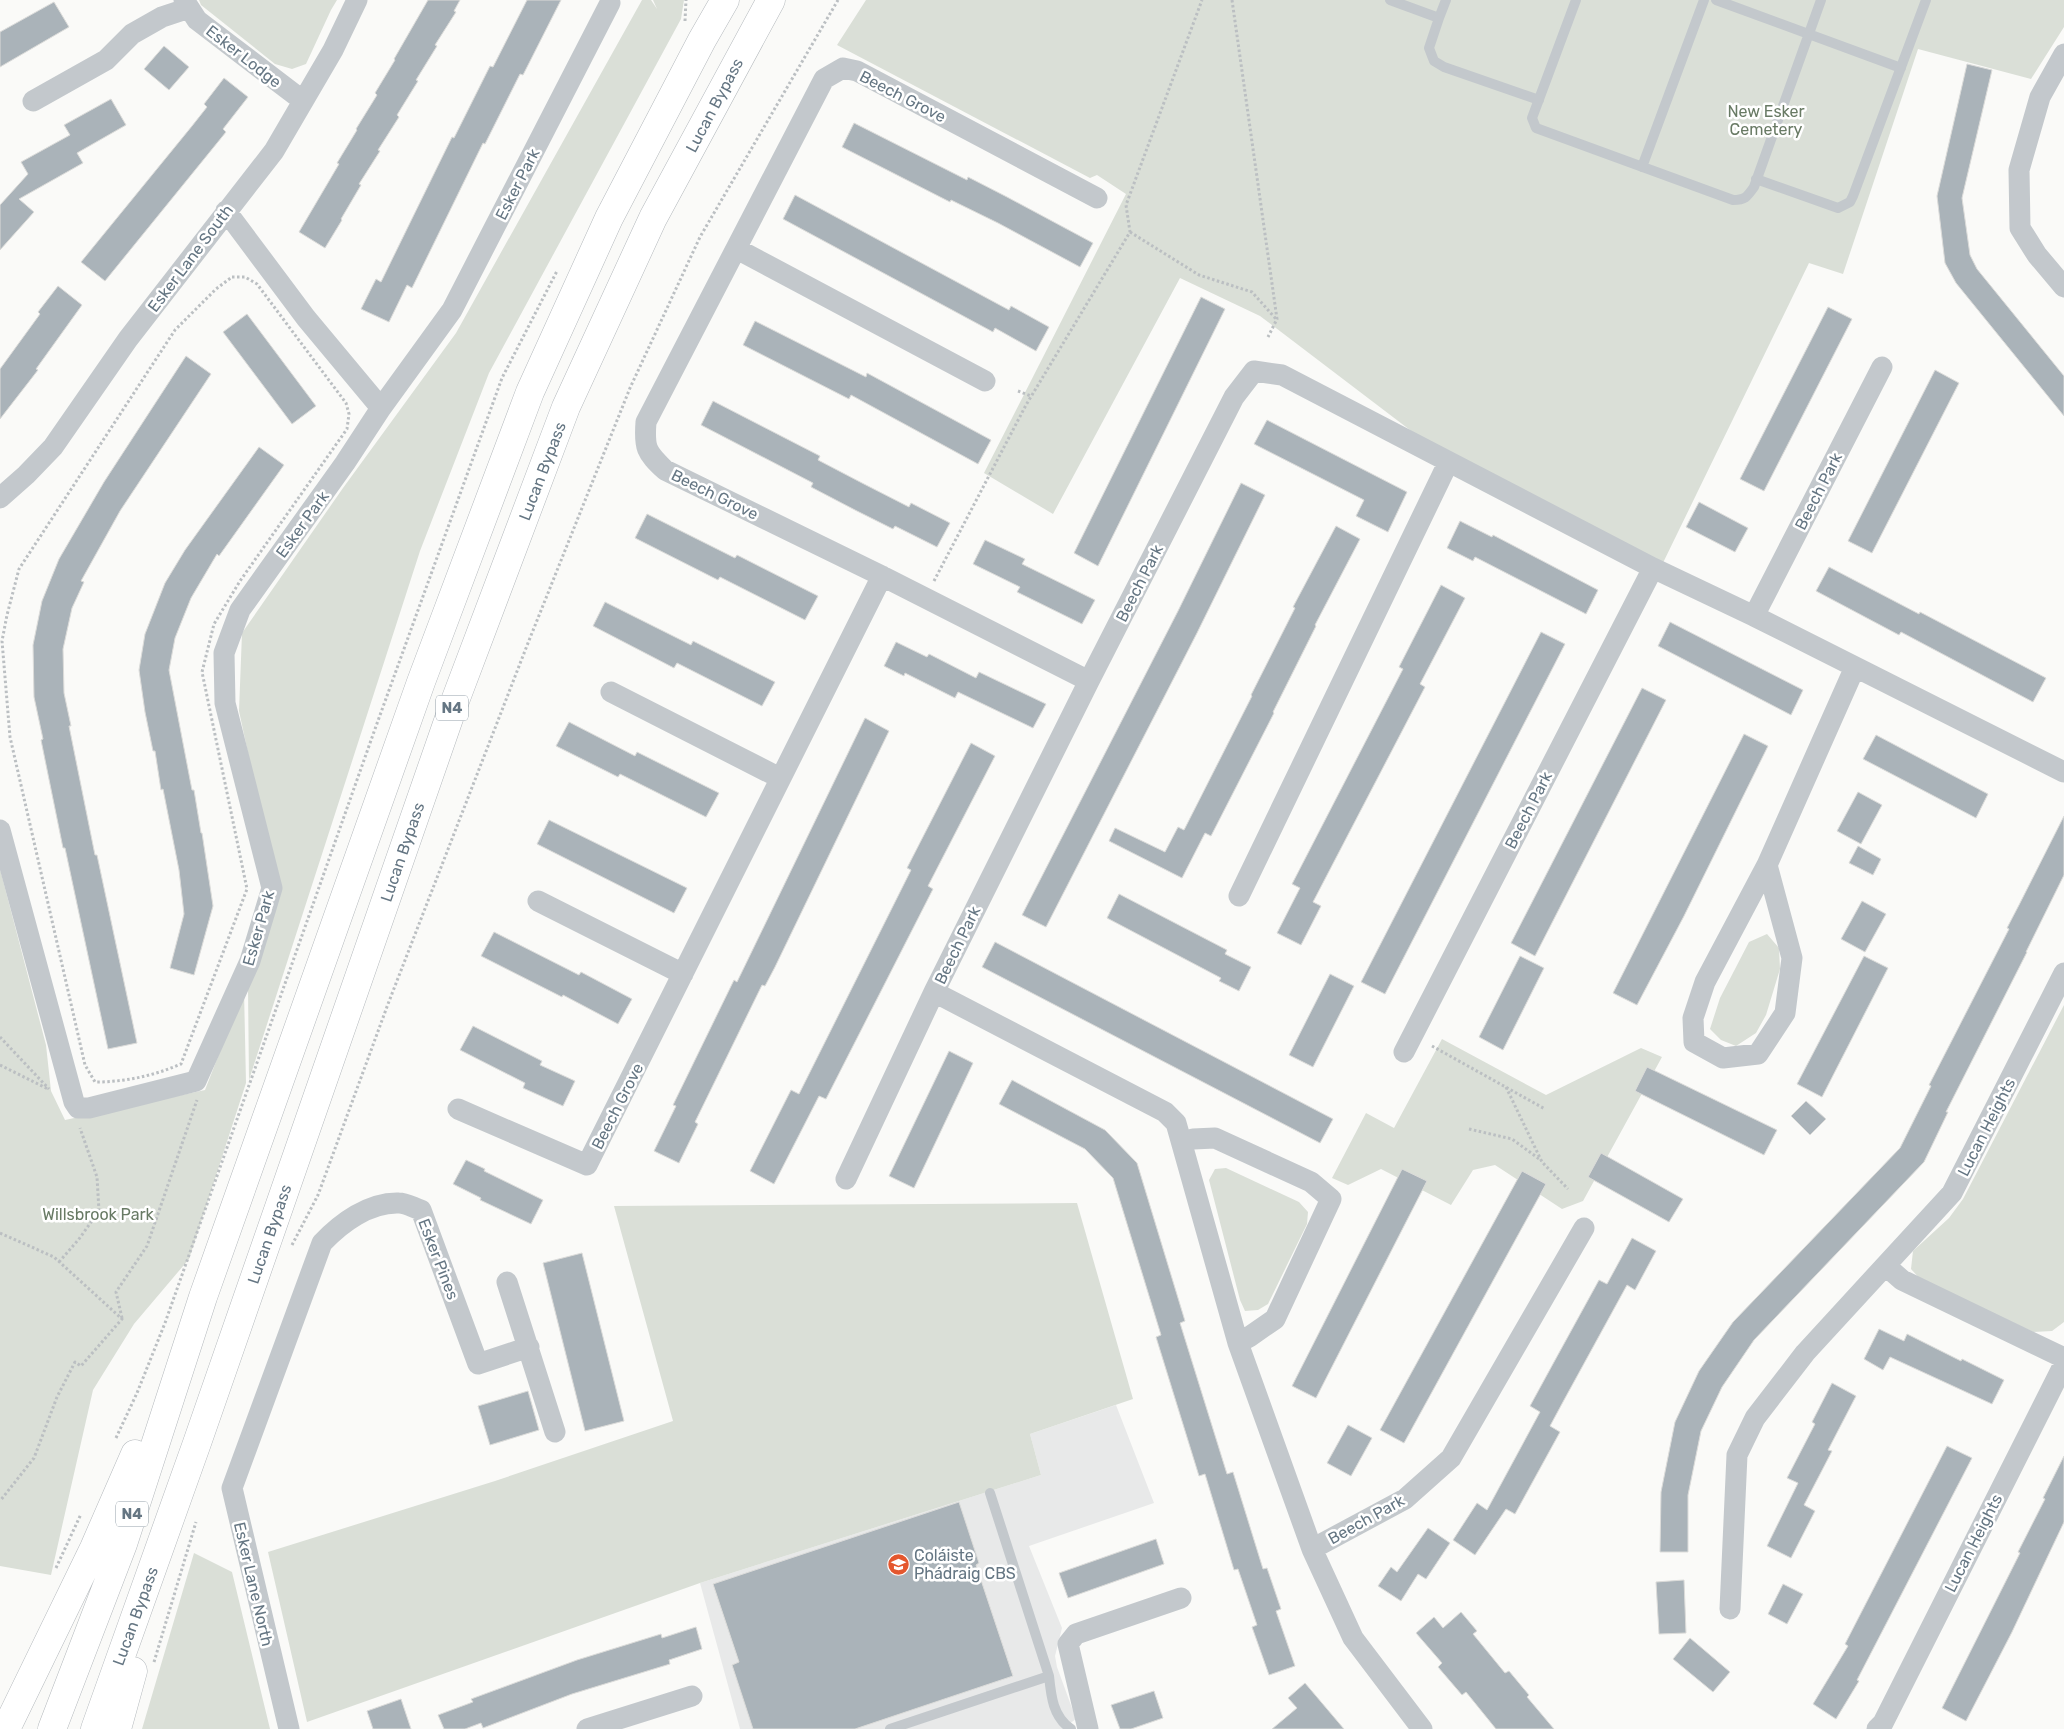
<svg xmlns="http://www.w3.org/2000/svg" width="2064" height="1729" font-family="Rubik,sans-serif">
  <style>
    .built { fill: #e8e9e9 }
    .green { fill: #dadfd7 }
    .building { fill: #aab3b9; stroke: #dcdcda }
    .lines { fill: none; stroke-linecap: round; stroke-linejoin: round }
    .highway-casing { stroke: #b4b9bd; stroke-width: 29 }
    .path { stroke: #bbbfc2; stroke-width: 3; stroke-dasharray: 2.5 2.5; stroke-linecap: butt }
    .lane { stroke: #c3c8cc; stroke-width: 10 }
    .street { stroke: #c3c8cc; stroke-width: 21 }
    .highway { stroke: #fff; stroke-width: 28 }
    .labels { text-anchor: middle; stroke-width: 5; stroke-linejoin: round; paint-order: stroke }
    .shield { fill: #fff; stroke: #939fa8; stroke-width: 1 }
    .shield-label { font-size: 15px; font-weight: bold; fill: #657683 }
    .street-label { font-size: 16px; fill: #657683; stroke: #fff }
    .park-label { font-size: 16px; fill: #687a64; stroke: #fff }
    .poi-label { font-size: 16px; fill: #657683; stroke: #fff; text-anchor: start }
  </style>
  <rect width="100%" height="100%" fill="#fafaf8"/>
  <path class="built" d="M1116,1405l38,98 -125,43 33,82 -7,28 2,11 19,52 -14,10h-322l-40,-146 341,-108 -11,-41z"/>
  <path class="green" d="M199,0h138l-6,10 -25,54 -14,5 -17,-5 -74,-59z
    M642,0h9l6,9 -4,-9h31l-3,19 -192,354 -69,178 -171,529 -1,-92 29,-100 -38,-177 3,-78 101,-145 113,-155z
    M866,0h1198v27l-33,52 -113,-30 -75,225 -34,-11 -149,306 -204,-104 -196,-149 -80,-38 -127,236 -69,-41 142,-279 -29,-19 -7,3 -253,-133z
    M0,869l46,176 5,46 14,29 140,-30 39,-100 2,93 -57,176 -55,65 -41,66 -42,185 -51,-9z
    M1767,934l12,14 1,21 -14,46 -10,18 -20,13 -15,-6 -11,-11 10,-31 29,-56z
    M2064,1005v317l-12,9 -19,1 -112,-52 -10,-11 2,-18 36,-33 14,-19z
    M1442,1039l104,56 95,-47 21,9 -79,144 -21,8 -67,-44 -22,5 -22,35 -70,-36 -33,16 -16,-7 34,-65 28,15z
    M1226,1168l73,34 9,10 -1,12 -39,80 -10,6 -13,1 -5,-11 -31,-120 6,-11z
    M1077,1203l56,196 -103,35 11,41 -341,108 -393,139 -39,-170 227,-71 178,-60 -59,-215z
    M194,1553l38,19 38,157h-128z"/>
  <path class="building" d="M428,0h32l-6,11 2,1 -21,33 2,1 -21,34 2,1 -21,34 2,2 -21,33 2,1 -21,33 2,1 -20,34 1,1 -17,28 -26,-16 40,-68 -2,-1 20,-33 -1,-1 21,-34 -2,-2 20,-33 -1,-1z
    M527,0h34l-38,75 -3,-1 -35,70 -2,-1 -71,145 -5,-3 -18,37 -28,-13 15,-30 5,3 71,-145 2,1 36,-72 3,1z
    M54,2l15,25 -69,40v-35z
    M164,46l25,21 -20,23 -25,-21z
    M1967,64l25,6 -30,128 8,57 7,14 87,107v40l-108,-133 -11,-20 -8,-67z
    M224,78l24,19 -25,32 3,3 -121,149 -24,-19 111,-136 15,-19 -3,-3z
    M111,99l15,26 -49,28 6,10 -64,36 15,13 -34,38v-45l28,-31 -7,-12 49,-27 -6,-10z
    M854,123l113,57 1,-3 39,20 86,46 -13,24 -82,-44 -47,-23 -1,2 -108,-55z
    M795,195l214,115 2,-4 38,21 -13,24 -41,-23 -2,4 -210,-113z
    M58,286l24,19 -46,64 2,1 -38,49v-50l40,-55 -2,-2z
    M1201,297l24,12 -127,257 -24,-13z
    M1828,307l24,12 -88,172 -24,-12z
    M247,314l69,92 -24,18 -69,-92z
    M755,321l111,56 1,-4 124,67 -13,24 -127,-69 -2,4 -106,-54z
    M186,356l25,18 -91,137 -39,70 3,1 -12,26 -9,41 1,44 7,33h-2l26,129h2l40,188 -29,6 -43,-201h-2l-22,-108 2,-1 -9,-42 -1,-52 9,-44 17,-42 45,-77z
    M1935,370l24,13 -87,170 -24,-12z
    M713,401l107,55 -2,4 44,23 47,24 2,-4 39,20 -13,24 -42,-21 -2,3 -38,-19 -44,-23 2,-4 -112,-58z
    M1267,420l140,72 -19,40 -32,-16 8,-16 -110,-56z
    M259,447l25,18 -65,91 -2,-2 -26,44 -16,40 -6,32 23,120h2l7,43h1l11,73 -19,69 -24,-7 14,-54 -5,-44 -16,-81 -2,1 -6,-39h-2l-8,-39 -6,-42 6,-36 20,-51 20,-33z
    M1241,483l24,12 -68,138 -151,294 -24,-12 156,-304z
    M1699,502l49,26 -13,24 -49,-25z
    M647,514l88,44 2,-3 81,41 -13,24 -85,-43 -2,3 -83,-42z
    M1460,521l32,16 1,-2 105,55 -12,24 -111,-57 -2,4 -26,-13z
    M1336,526l24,13 -45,86 1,1 -43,86 1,1 -63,123 -6,-3 -23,45 -73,-37 6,-13 50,24 13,-25 6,3 68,-134 -1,-1 44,-87 -2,-1z
    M985,540l40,19 -3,5 73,36 -13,24 -65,-32 3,-5 -47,-23z
    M1829,567l90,47 1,-2 126,66 -13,24 -132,-70 -2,3 -83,-44z
    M1441,585l24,13 -45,86 5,3 -112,215 8,4 -20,39 -24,-12 23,-45 -8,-4 111,-215 -4,-2z
    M605,602l86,43 2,-4 82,41 -13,24 -85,-43 -3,5 -81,-42z
    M1670,622l133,68 -12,25 -133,-69z
    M1541,632l24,12 -180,350 -24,-12z
    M896,642l31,15 2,-3 47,24 3,-6 67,32 -13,24 -75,-36 -3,6 -50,-25 -1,3 -20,-10z
    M1642,688l24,12 -131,256 -24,-13z
    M865,718l24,13 -114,236 -10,19 -3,-1 -67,137 3,2 -19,39 -25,-12 22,-45 -3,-1 61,-125 3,2z
    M569,722l66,34 2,-4 82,41 -13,24 -86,-43 -2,3 -62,-31z
    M1744,734l24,12 -84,170 -47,89 -24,-12z
    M1876,735l112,59 -12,24 -113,-59z
    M971,743l24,13 -67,130 5,3 -107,210 -7,-3 -45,88 -24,-13 41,-81 8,4 112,-224 -4,-2z
    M1858,792l24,13 -21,39 -24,-13z
    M2064,816v59l-38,77h1l-81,160h2l-24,50 -170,178 -32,47 -21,44 -13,64v57h-28l1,-60 14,-70 24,-51 34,-49 167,-174 31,-62 -2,-1 80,-156 -2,-1 12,-23z
    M549,820l138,68 -13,25 -137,-69z
    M1858,846l23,13 -8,16 -24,-12z
    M1119,894l108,56 -2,4 26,13 -12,24 -20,-10 2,-3 -114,-60z
    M1862,901l24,13 -21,38 -24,-13z
    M494,932l85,43 2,-3 51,27 -14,25 -55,-29 -1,2 -81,-41z
    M995,942l338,177 -13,24 -338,-176z
    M1520,956l24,12 -41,82 -24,-13z
    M1864,956l24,12 -66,129 -25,-13z
    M1330,974l24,12 -41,81 -24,-12z
    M473,1026l69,35 -2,4 35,16 -12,25 -40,-18 2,-5 -65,-33z
    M949,1051l24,12 -59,125 -25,-12z
    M1647,1067l130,63 -13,25 -129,-64z
    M1012,1080l93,50 32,33 48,158 -5,2 47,151 6,-2 30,97 4,-1 14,41 -5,2 19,55 -26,9 -17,-48 5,-2 -19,-56 -4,1 -29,-96 -6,2 -43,-139 5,-2 -48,-157 -28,-29 -86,-45z
    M1806,1101l20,18 -16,16 -19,-19z
    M1601,1153l82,46 -14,23 -81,-45z
    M466,1160l19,9 -1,2 59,29 -12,24 -51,-24 1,-2 -28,-14z
    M1402,1169l25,12 -111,217 -24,-12z
    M1522,1171l24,13 -142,259 -24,-13z
    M1632,1238l24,13 -21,39 -8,-5 -63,115 -14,26 10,6 -45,82 -9,-5 -31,46 -22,-15 24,-37 10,7 53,-98 -10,-6 24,-44 45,-82 8,4z
    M582,1253l42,168 -39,10 -42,-168z
    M1879,1329l25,12 3,-7 54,27 1,-2 42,21 -12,24 -102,-47 -7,13 -19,-11z
    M1832,1383l24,13 -28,54 4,1 -28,54 11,6 -24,47 -24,-12 31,-63 -11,-5 28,-54 -3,-2z
    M528,1391l11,39 -49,15 -12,-39z
    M1348,1425l24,13 -21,38 -24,-13z
    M1947,1446l25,12 -115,222 2,1 -23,38 -23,-15 35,-58 -3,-2z
    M2064,1456v66l-52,110 -46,89 -24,-13 78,-155 -2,-1 27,-53 -2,-1z
    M959,1502l20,61 -3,2 37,111 -158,53h-102l-21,-64 7,-3 -26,-78z
    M1428,1528l22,15 -24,36 -8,-5 -17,27 -23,-15 13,-19 6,5z
    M1156,1539l8,25 -96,34 -9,-25z
    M1684,1580l2,53 -27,1 -3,-52z
    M1783,1584l20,10 -16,30 -19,-10z
    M1461,1612l16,19 -4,3 32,39 4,-2 20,24 -2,2 27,32h-58l-30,-37 -4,3 -24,-28 4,-4 -26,-30 18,-16 9,11z
    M696,1627l6,22 -33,11 1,4 -98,30 -89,34 -2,-5 -16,6h-21l-6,-14 35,-13 -2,-3 106,-39 84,-26 1,4z
    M1690,1638l40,34 -17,20 -40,-33z
    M1305,1683l39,46h-72l25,-21 -9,-10z
    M1154,1691l9,27 -32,11h-11l-9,-24z
    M401,1699l10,30h-38l-6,-18z"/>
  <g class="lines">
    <defs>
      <path id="highway" d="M6,1729l88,-181 41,-94
        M52,1729l71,-185 80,-247 218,-615 109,-290 79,-174 93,-178 23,-40
        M95,1729l102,-286 258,-742 111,-294 87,-189 118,-218
        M117,1729l16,-58"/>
    </defs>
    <use href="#highway" class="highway-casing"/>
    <path class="path" d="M1232,0l45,319 -9,18
      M685,21l1,-21
      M1130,232l69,43 53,17 24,27
      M232,277h13l12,7 89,119 3,11 -2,15 -107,152 -26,43 -12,48 45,217 -66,175c-28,12 -56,18 -86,18l-10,-17 -75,-328 -8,-96 5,-26 12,-46 156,-239 41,-41z
      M1018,391l13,5
      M934,581l92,-176 104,-173 -4,-27 76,-205
      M0,1037l49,52
      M1432,1046l113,63
      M0,1065l48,24
      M1506,1087l36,75 26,27
      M1469,1129l43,10 30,22
      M0,1233l54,24 68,62 -41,47 -6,-4 -18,35 -23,61 -34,43
      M292,1245l26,-50 70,-191 140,-361 102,-255 70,-151 138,-237
      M59,1262l20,-23 20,-28 -2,-34 -17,-49
      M122,1318l-6,-26 31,-46 50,-146
      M116,1438l21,-45 28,-70 210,-594 127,-351 55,-107
      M56,1568l25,-54
      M154,1662l42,-140"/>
    <path class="lane" d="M1390,0l49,18 7,-18
      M1576,0l-44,118 4,10 197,72c12,0 14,-3 21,-13l67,-187
      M1716,0l185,68
      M1439,18l-10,30 5,13 10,6 95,33
      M1642,167l62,-167
      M1756,179l82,29 12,-6 3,-6 73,-196
      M990,1493l59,183c2,20 4,41 22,53
      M890,1729l159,-53"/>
    <path class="street" d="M184,0l13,20 105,80
      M2064,54l-24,43 -21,73 1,58 17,27 27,32
      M33,101l73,-41 26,-26 30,-17 27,-9
      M226,211l80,107 75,90
      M737,249l248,132
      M0,498l26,-23 27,-28 75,-108 146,-188 59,-101 24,-50
      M1754,616l128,-249
      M1089,681l-207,-105 -217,-106c-19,-18 -21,-22 -19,-48l178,-343 19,-11 14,3 240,127
      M611,692l169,86
      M0,830l74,272 4,6h11l107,-27 54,-120 22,-73 -47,-185 -1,-50 16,-43 105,-147 36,-55 71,-98 158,-307
      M1767,865l25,93 -7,55 -27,41 -35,4 -29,-16 -1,-24 12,-36z
      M1767,865l88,-198
      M1239,896l209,-433
      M538,901l145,73
      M934,992l231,120 11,11 62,220 74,206 93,-50 46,-41 133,-230
      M1404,1052l249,-484
      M458,1109l129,56 295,-589
      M1183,1142l10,-3 22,-1 96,44 20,17 -56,120 -26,18 -11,6
      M846,1179l88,-187 155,-311 145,-284 20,-26 28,4 371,193 101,48 310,156
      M1886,1266l16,14 162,78
      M507,1282l48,150
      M1312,1549l41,89 69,91
      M1730,1609l7,-154 18,-37 50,-65 147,-160 112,-220
      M289,1729l-57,-241 90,-245c19,-20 47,-41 77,-40 7,0 15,5 22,7l57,154 51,-17
      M587,1729l105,-33
      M1088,1729l-20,-85 8,-10 105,-36
      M1877,1729l6,-6 181,-359"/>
    <use href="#highway" class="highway"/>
  </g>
  <defs>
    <symbol id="school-disc" viewBox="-11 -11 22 22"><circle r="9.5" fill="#e4572e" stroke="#fff"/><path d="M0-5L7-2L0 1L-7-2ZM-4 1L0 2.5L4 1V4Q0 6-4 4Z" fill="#fff"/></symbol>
  </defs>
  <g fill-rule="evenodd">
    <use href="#school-disc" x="886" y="1552" width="25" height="25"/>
  </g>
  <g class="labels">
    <g class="shield">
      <rect x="436" y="695.5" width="32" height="25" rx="4"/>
      <rect x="116" y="1501.5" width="32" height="25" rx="4"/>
    </g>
    <g class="shield-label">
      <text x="452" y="713">N4</text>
      <text x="132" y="1519">N4</text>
    </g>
    <g class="street-label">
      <text transform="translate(244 56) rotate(38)" y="6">Esker Lodge</text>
      <text transform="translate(903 96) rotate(27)" y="6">Beech Grove</text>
      <text transform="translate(714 105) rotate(-62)" y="6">Lucan Bypass</text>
      <text transform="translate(517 184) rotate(-63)" y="6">Esker Park</text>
      <text transform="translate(190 258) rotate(-53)" y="6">Esker Lane South</text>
      <text transform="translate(542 471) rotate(-69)" y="6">Lucan Bypass</text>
      <text transform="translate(1818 491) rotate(-63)" y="6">Beech Park</text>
      <text transform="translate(715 494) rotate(26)" y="6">Beech Grove</text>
      <text transform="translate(302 524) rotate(-54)" y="6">Esker Park</text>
      <text transform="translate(1139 583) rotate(-63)" y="6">Beech Park</text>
      <text transform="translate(1528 810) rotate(-63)" y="6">Beech Park</text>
      <text transform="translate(402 852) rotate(-71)" y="6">Lucan Bypass</text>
      <text transform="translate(258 928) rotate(-74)" y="6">Esker Park</text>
      <text transform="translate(957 945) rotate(-64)" y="6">Beech Park</text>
      <text transform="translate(617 1106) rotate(-63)" y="6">Beech Grove</text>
      <text transform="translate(1986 1127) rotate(-63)" y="6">Lucan Heights</text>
      <text transform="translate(269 1234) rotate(-71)" y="6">Lucan Bypass</text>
      <text transform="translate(439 1259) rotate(69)" y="6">Esker Pines</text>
      <text transform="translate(1366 1519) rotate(-29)" y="6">Beech Park</text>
      <text transform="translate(1973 1543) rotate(-63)" y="6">Lucan Heights</text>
      <text transform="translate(254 1584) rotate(77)" y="6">Esker Lane North</text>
      <text transform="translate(135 1616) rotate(-70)" y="6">Lucan Bypass</text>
    </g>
    <g class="park-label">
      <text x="1766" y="117">New Esker<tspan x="1766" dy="18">Cemetery</tspan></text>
      <text x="98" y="1220">Willsbrook Park</text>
    </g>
    <g class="poi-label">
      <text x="914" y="1561">Coláiste<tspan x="914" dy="18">Phádraig CBS</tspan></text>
    </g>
  </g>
</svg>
